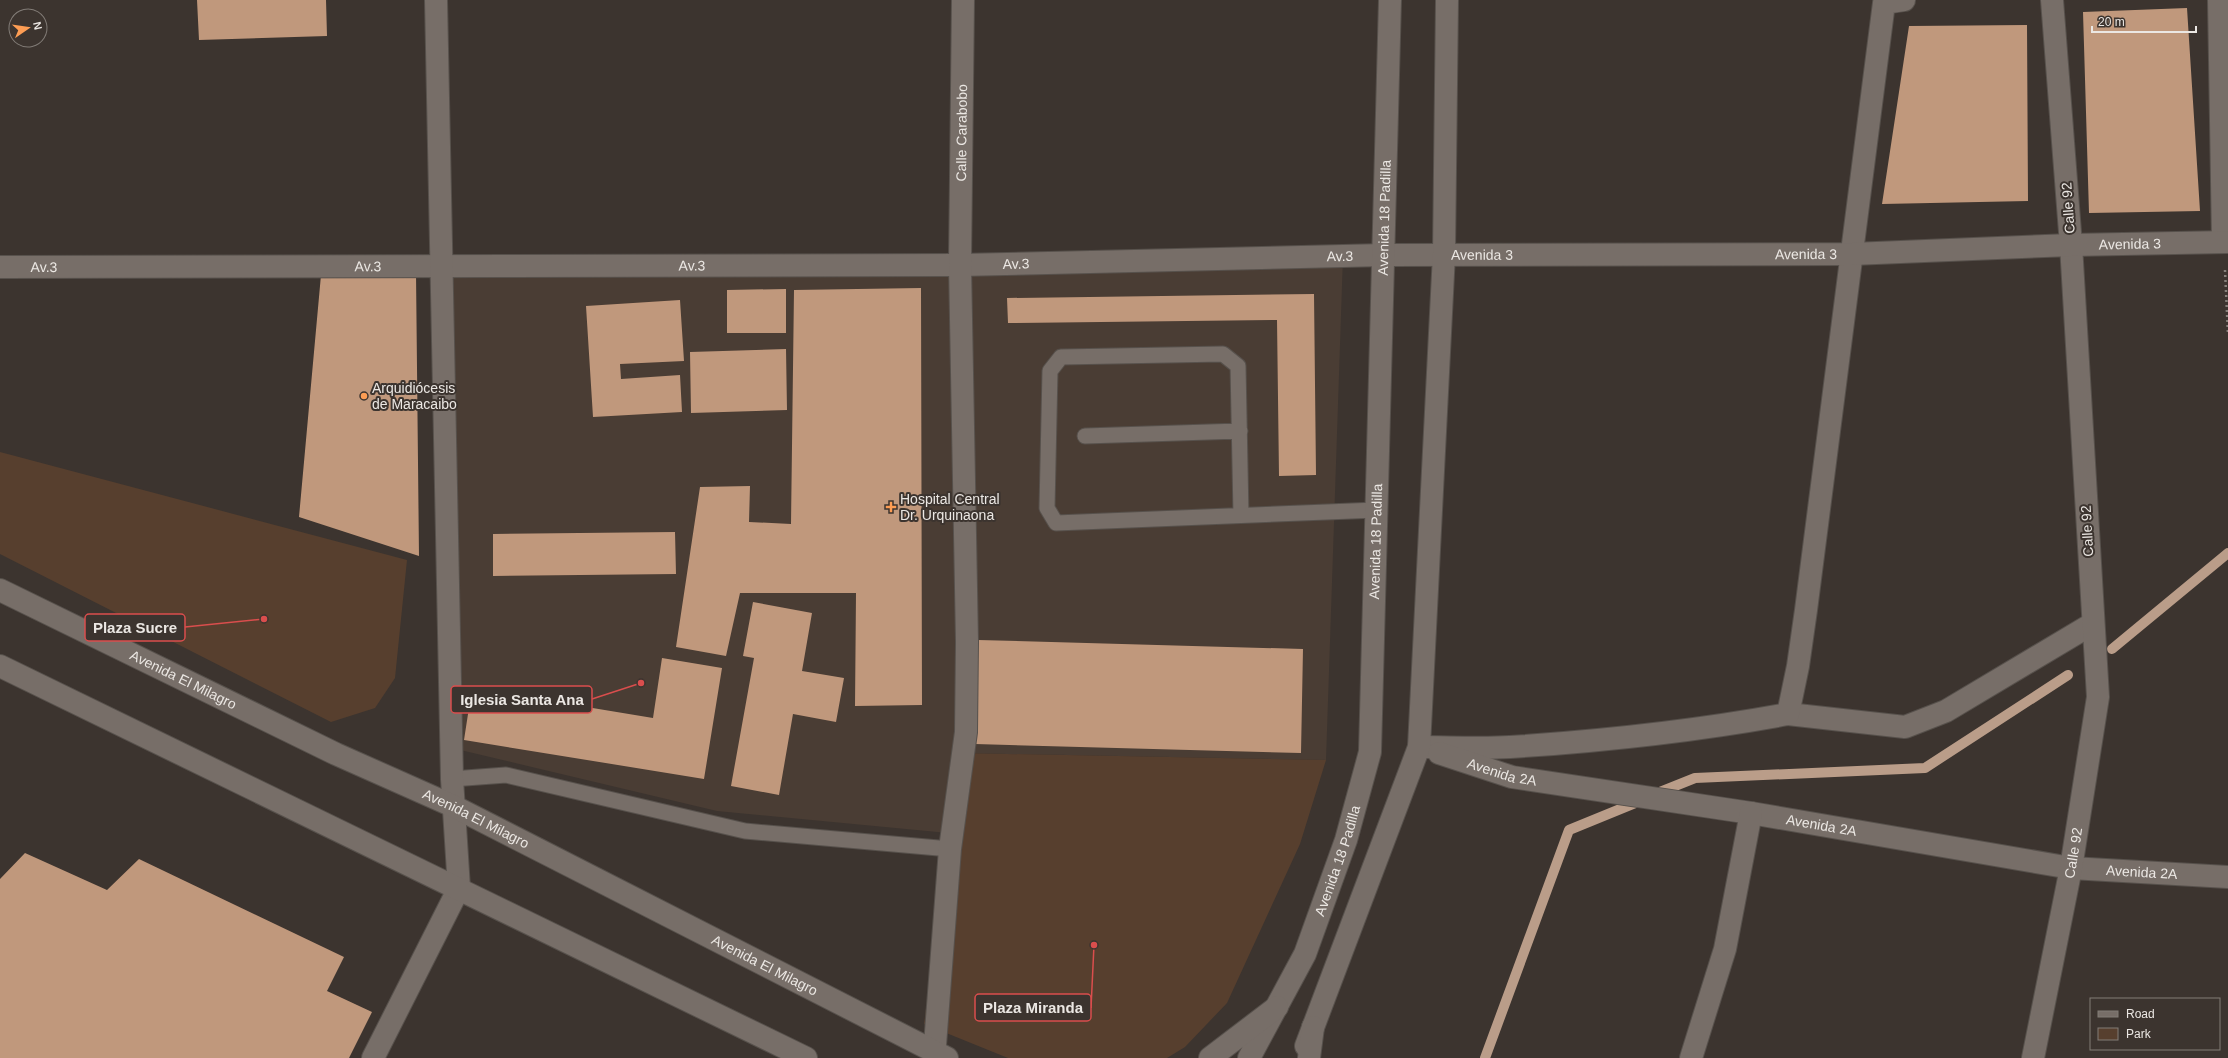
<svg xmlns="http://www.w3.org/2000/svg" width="2228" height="1058" font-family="Helvetica,sans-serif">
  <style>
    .built { fill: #4a3d34 }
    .green { fill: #573f2e }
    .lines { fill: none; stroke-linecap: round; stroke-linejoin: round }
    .stream { stroke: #ba9d89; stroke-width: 10 }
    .building { fill: #c0987c }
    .service-casing { stroke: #57514c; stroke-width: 17 }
    .minor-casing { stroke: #57514c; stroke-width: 24 }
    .tertiary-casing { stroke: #57514c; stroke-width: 24 }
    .secondary-casing { stroke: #57514c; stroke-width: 24 }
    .path { stroke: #87817c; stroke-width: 2.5; stroke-dasharray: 2 3; stroke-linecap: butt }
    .service { stroke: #776e68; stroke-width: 15 }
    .minor { stroke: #776e68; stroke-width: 22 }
    .tertiary { stroke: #776e68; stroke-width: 22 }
    .secondary { stroke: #776e68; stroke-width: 22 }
    .poi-dot { fill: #fd9d54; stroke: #3c342f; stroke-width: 1.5 }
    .labels { text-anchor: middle; stroke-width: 4; stroke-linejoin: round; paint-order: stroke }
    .street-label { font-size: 14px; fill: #ebe7e3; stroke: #3c342f }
    .poi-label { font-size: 14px; fill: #ebe7e3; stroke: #3c342f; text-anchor: start }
    .leader { fill: none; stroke: #da4e4d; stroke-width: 1.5 }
    .callout-dot { fill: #da4e4d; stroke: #3c342f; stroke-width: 1.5 }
    .callout { fill: #3c342f; stroke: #da4e4d; stroke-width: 1.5 }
    .callout-label { font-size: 15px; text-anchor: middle; font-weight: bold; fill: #ebe7e3 }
  </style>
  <rect width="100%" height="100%" fill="#3c342f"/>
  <path class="built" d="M1343,256l-17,504 -367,-7 -11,80 -231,-22 -265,-63 -9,-483z"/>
  <path class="green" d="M0,452l407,108 -12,118 -20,30 -44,14 -331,-168z
    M959,753l367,7 -26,84 -73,159 -42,44 -18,11h-159l-84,-34z"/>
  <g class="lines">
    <path class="stream" d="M2112,649l116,-96
      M1655,794l40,-16 230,-10 143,-93
      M1485,1058l84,-228 71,-29"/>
  </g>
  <path class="building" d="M197,0h129l1,36 -128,4z
    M2187,8l13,203 -111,2 -6,-201z
    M2027,25l1,176 -146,3 27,-178z
    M416,273l3,283 -120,-39 22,-242z
    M921,288l1,417 -67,1 1,-113h-116l-14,63 -50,-9 24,-160 50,-1 -1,36 42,2 3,-234z
    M786,289v44h-59v-43z
    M1314,294l2,181 -37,1 -2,-156 -269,3 -1,-25z
    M680,300l4,61 -64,3 1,15 59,-4 2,37 -89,5 -7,-111z
    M786,349l1,61 -96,3 -1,-61z
    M675,532l1,42 -183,2v-42z
    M753,602l59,11 -10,58 42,7 -8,44 -43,-8 -14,81 -48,-9 23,-128 -11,-2z
    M978,640l325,9 -2,104 -326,-9z
    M662,658l60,10 -18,111 -240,-39 8,-52 181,30z
    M25,853l82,37 32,-31 205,98 -17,34 45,21 -23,46h-349v-179z"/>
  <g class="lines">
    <defs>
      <path id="service" d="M1085,436l155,-5
        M1241,515l-3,-149 -15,-12 -162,3 -11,14 -3,137 9,15 321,-13
        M452,779l54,-4 239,56 205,18"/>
      <g id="minor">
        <path d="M2219,0l4,242"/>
        <path id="s1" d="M0,267l960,-2 424,-10"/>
        <path d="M1788,714l117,13 41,-16 146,-87"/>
        <path d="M1419,747c30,0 61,2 91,0 93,-6 186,-16 278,-33l10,-48 8,-56 78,-607 20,-3"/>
        <path id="s2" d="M1439,753l73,24 239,36 320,55 157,9"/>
        <path d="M373,1058l86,-170 -7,-109 -16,-779"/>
        <path id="s3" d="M934,1058l16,-209 16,-117 1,-90 -7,-377 3,-265"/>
        <path d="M1691,1058l34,-109 26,-136"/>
        <path id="s4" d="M2033,1058l38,-190 27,-171 -27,-452 -19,-245"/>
      </g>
      <g id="tertiary">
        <path id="s5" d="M1384,255l468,-1 219,-9 157,-3"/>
        <path d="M1306,1046l113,-299 25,-493 3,-254"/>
        <path id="s6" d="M1249,1058l56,-104 41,-114 24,-88 20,-752"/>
      </g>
      <g id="secondary">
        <path id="s7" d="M0,590l336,164 117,52 494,252"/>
        <path d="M0,666l806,392"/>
        <path d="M1210,1058l67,-51"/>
        <path d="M1309,1058l4,-31"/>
      </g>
    </defs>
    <use href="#service" class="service-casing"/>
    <use href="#minor" class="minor-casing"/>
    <use href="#tertiary" class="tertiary-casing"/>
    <use href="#secondary" class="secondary-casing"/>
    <path class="path" d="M2225,270l3,65"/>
    <use href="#service" class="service"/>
    <use href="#minor" class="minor"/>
    <use href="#tertiary" class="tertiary"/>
    <use href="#secondary" class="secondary"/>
  </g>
  <g class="poi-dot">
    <circle cx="364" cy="396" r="4"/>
    <path d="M889 501h4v4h4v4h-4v4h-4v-4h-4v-4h4z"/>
  </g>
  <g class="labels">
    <g class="street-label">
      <text dy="5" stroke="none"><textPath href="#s3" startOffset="927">Calle Carabobo</textPath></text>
      <text transform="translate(2068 208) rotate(-94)" y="5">Calle 92</text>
      <text dy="5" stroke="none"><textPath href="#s6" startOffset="865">Avenida 18 Padilla</textPath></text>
      <text dy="5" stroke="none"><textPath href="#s5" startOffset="746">Avenida 3</textPath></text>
      <text dy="5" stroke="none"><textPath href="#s5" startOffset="98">Avenida 3</textPath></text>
      <text dy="5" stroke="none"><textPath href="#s5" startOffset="422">Avenida 3</textPath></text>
      <text dy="5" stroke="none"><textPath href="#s1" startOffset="1340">Av.3</textPath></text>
      <text dy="5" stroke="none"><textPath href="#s1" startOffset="1016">Av.3</textPath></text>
      <text dy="5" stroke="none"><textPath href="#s1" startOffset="368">Av.3</textPath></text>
      <text dy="5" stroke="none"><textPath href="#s1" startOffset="692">Av.3</textPath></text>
      <text dy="5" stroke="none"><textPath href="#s1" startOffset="44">Av.3</textPath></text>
      <text transform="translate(2087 531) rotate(-93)" y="5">Calle 92</text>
      <text dy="5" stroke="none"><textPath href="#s6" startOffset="541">Avenida 18 Padilla</textPath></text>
      <text dy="5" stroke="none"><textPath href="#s7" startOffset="204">Avenida El Milagro</textPath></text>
      <text dy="5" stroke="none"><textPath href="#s2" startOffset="66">Avenida 2A</textPath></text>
      <text dy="5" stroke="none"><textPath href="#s7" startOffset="528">Avenida El Milagro</textPath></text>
      <text dy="5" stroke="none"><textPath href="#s2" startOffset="390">Avenida 2A</textPath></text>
      <text dy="5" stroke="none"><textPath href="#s4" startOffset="209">Calle 92</textPath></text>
      <text dy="5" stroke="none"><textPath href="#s6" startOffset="217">Avenida 18 Padilla</textPath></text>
      <text dy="5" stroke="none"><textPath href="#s2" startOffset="714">Avenida 2A</textPath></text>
      <text dy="5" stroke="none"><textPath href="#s7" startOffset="852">Avenida El Milagro</textPath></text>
    </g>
    <g class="poi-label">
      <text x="372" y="393">Arquidiócesis<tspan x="372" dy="16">de Maracaibo</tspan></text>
      <text x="900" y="504">Hospital Central<tspan x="900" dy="16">Dr. Urquinaona</tspan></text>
    </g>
  </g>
  <path class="leader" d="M264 619L185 627M641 683L592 699M1094 945L1091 1008"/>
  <g class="callout-dot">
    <circle cx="264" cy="619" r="4"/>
    <circle cx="641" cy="683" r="4"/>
    <circle cx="1094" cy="945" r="4"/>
  </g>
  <g class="callout">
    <rect x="85" y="614" width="100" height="27" rx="4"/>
    <rect x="451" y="686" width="141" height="27" rx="4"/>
    <rect x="975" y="994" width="116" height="27" rx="4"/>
  </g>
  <g class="callout-label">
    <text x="135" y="633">Plaza Sucre</text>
    <text x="522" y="705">Iglesia Santa Ana</text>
    <text x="1033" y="1013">Plaza Miranda</text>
  </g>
  <rect x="2090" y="998" width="130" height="52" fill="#3c342f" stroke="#827c77"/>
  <rect x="2098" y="1011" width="20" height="6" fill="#776e68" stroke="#827c77"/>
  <text x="2126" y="1018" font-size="12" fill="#ebe7e3">Road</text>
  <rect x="2098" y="1028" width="20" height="12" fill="#573f2e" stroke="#827c77"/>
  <text x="2126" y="1038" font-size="12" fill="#ebe7e3">Park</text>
  <g transform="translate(28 28) rotate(77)"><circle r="19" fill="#3c342f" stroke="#827c77"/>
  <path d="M0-3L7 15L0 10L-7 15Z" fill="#fd9d54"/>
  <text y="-6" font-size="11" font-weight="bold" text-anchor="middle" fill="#ebe7e3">N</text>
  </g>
  <path d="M2092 26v6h104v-6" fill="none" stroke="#ebe7e3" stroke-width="2"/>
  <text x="2098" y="26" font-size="12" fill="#ebe7e3" stroke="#3c342f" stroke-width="3" paint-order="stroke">20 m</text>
</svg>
